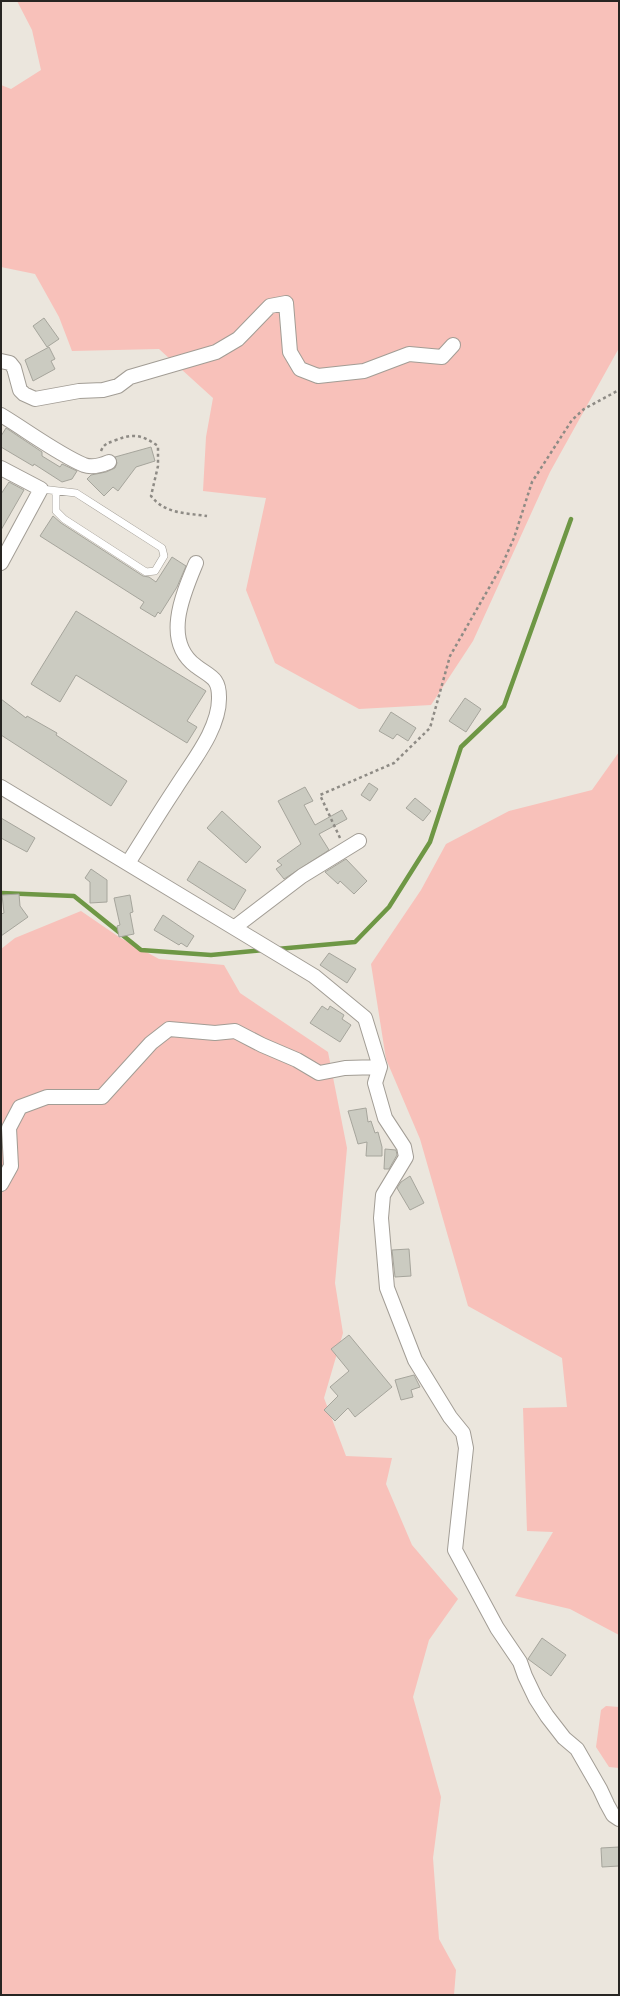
<svg xmlns="http://www.w3.org/2000/svg" width="620" height="1996" font-family="Raleway,sans-serif">
  <style>
    .green { fill: #f8c1ba }
    .lines { fill: none; stroke-linecap: round; stroke-linejoin: round }
    .stream { stroke: #6e9745; stroke-width: 4.5 }
    .building { fill: #cbcbc1; stroke: #a6a59c }
    .service-casing { stroke: #a29d95; stroke-width: 8 }
    .minor-casing { stroke: #a29d95; stroke-width: 16 }
    .path { stroke: #8e8b85; stroke-width: 2.5; stroke-dasharray: 3 3; stroke-linecap: butt }
    .service { stroke: #fff; stroke-width: 7 }
    .minor { stroke: #fff; stroke-width: 14 }
  </style>
  <rect width="100%" height="100%" fill="#ebe6dd"/>
  <path class="green" d="M17,1h602v347l-69,124 -77,169 -42,64 -72,4 -84,-46 -29,-73 20,-92 -63,-7 3,-54 7,-39 -54,-49 -87,2 -13,-34 -24,-43 -34,-7v-182l10,4 30,-19 -9,-40z
    M619,752v883l-49,-26 -55,-13 38,-64 -26,-1 -4,-123 44,-1 -5,-49 -94,-52 -48,-167 -34,-80 -15,-95 50,-74 25,-46 63,-33 83,-21z
    M81,911l38,26 40,22 65,6 16,28 88,59 19,96 -12,135 8,50 -19,65 22,58 46,2 -6,26 26,61 46,54 -29,41 -16,57 28,100 -8,61 6,81 17,31 -2,25h-453v-1046l14,-11z
    M606,1706l13,1v61l-10,-1 -13,-20 5,-37z"/>
  <g class="lines">
    <path class="stream" d="M1,893l73,3 67,54 70,5 52,-5
      M277,949l78,-7 34,-35 41,-65 31,-95 43,-41 67,-187"/>
  </g>
  <path class="building" d="M44,318l15,21 -12,8 -14,-21z
    M49,347l6,12 -4,2 4,8 -22,12 -8,-21z
    M6,428l36,24v4l18,11 2,-3 15,7 -5,8 -10,3 -28,-18 -1,2 -32,-19v-11z
    M151,447l4,14 -19,6 -18,24 -5,-4 -9,9 -17,-17 4,-4 15,-3 9,-4 2,-5 -2,-6z
    M9,482l15,8 -23,40v-36z
    M53,516l8,7 82,53 6,1 7,5 16,-25 14,9 -9,21 -17,27 -2,-2 -3,5 -15,-9 4,-6 -104,-66z
    M76,611l130,80 -19,30 10,6 -10,16 -111,-68 -16,27 -29,-18z
    M465,698l16,11 -15,23 -17,-11z
    M1,699l25,19 1,-2 30,17 -1,2 71,46 -16,25 -110,-71z
    M391,712l25,16 -8,13 -11,-7 -4,5 -14,-8z
    M369,783l9,6 -8,12 -9,-6z
    M305,787l8,14 -9,4 11,20 27,-15 5,9 -28,15 10,16 -45,29 -8,-10 6,-4 -5,-4 24,-17 -23,-43z
    M415,798l16,13 -8,10 -17,-13z
    M222,811l39,36 -15,16 -39,-35z
    M1,818l34,20 -8,14 -26,-14z
    M346,859l21,22 -13,13 -14,-13 -2,3 -13,-12z
    M199,861l47,29 -12,20 -47,-30z
    M91,869l16,11v22l-17,1v-21l-5,-4z
    M19,894l1,12 8,11 -27,19v-22l3,-1 -2,-18z
    M130,895l3,17 -3,1 4,21 -15,3 -2,-11 3,-1 -6,-27z
    M163,915l31,21 -7,11 -6,-4 -2,2 -25,-15z
    M329,953l27,16 -9,14 -27,-18z
    M322,1006l6,4 2,-4 14,9 -2,4 9,6 -11,17 -30,-19z
    M366,1108l2,14 3,-1 4,12 3,-1 4,15v9h-16l1,-14 -9,2 -2,-7 -8,-26z
    M385,1149l11,1 1,5 -8,14h-5z
    M410,1176l14,27 -14,7 -13,-22 4,-6z
    M409,1249l2,27 -16,1 -3,-27z
    M349,1335l43,52 -37,30 -7,-9 -13,13 -11,-11 14,-14 -8,-9 19,-16 -18,-22z
    M414,1375l6,12 -9,3 2,7 -12,3 -6,-20z
    M542,1638l24,17 -15,21 -23,-17z
    M619,1847v19l-17,1 -1,-19z"/>
  <g class="lines">
    <defs>
      <path id="service" d="M41,489l35,4 86,55 2,8 -9,15 -9,1 -82,-53 -8,-8v-20"/>
      <path id="minor" d="M1,361l9,2 4,5 6,22 4,4 11,5 44,-8 24,-1 15,-4 12,-9 86,-25 22,-13 32,-33 16,-3 4,49 10,17 18,7 46,-5 45,-17 33,3 11,-12
        M1,415c25,15 57,39 83,50 8,3 18,0 25,-3
        M1,468l40,21 -40,74
        M1,787l313,189 51,42 15,49 -5,16 10,35 19,29 2,10 -23,38 -2,23 6,70 28,72 35,57 13,16 3,15 -11,102 42,78 23,34 5,14 11,23 11,17 17,22 13,11 23,40 7,15 6,11 6,4
        M128,863c16,-25 31,-50 47,-74 16,-26 45,-60 44,-92 0,-20 -9,-20 -23,-31 -34,-25 -13,-72 0,-103
        M235,927l67,-51 57,-35
        M1,1184l10,-18 -2,-38 11,-21 27,-10h55l49,-54 18,-14 46,4 20,-2 27,14 35,15 22,13 26,-5 35,-1"/>
    </defs>
    <use href="#service" class="service-casing"/>
    <use href="#minor" class="minor-casing"/>
    <path class="path" d="M101,451c3,-8 8,-8 15,-11 18,-7 26,-5 42,6v20l-7,30c14,18 35,17 56,20
      M340,838l-20,-43 74,-32 36,-35 20,-72 51,-89 13,-29 18,-56 40,-62 12,-11 35,-19"/>
    <use href="#service" class="service"/>
    <use href="#minor" class="minor"/>
  </g>
  <rect width="620" height="1996" fill="none" stroke="#272522" stroke-width="4"/>
</svg>
